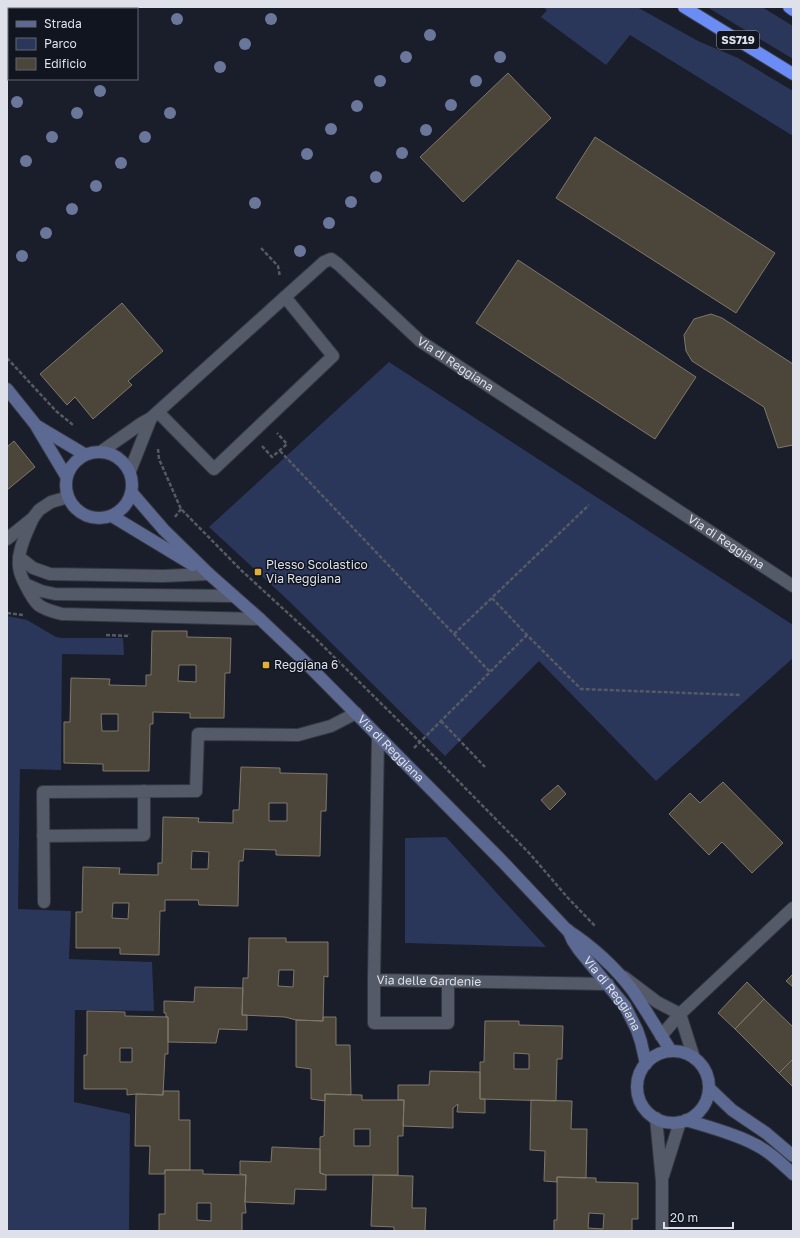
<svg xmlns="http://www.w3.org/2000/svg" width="800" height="1238" font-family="'Golos Text',sans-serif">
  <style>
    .green { fill: #2a365a }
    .building { fill: #4c4539; stroke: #7f786a; fill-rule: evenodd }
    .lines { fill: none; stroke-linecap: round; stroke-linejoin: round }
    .lane-casing { stroke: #353841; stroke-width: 14 }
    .street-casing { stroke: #353841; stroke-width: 14 }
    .secondary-casing { stroke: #353841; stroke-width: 14 }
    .highway-casing { stroke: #353841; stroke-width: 14 }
    .path { stroke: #565a65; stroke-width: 2.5; stroke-dasharray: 4 2; stroke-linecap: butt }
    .lane { stroke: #555a68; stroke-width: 12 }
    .street { stroke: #555a68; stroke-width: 12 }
    .secondary { stroke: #5c6992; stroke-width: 12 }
    .highway { stroke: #6b8cf4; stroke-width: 12 }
    .tree { fill: #6a779b }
    .poi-dot { fill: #e1af34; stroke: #111520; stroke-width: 1.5 }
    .labels { text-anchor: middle; stroke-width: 3; stroke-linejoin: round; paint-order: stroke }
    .shield { fill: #111520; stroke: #a0a4ad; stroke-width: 1 }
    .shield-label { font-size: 11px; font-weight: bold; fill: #dee1e9 }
    .street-label { font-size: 12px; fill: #dee1e9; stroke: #111520 }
    .poi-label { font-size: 12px; fill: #dee1e9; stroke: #111520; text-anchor: start }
  </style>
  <rect width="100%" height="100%" fill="#1a1e2a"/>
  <path class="green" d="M7,7h36l-2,2h-32v31l-2,2z
    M543,7h94l61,34 40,17 55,33v45l-163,-101 -24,30 -65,-48 6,-7z
    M707,7h55l31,19v33z
    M389,362l404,263v33l-137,123 -117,-120 -94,95 -154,-153 -82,-76z
    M7,616l20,4 29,17 5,1h62l1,17 -62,-1 -1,116 -41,-1 -2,140 53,2 -2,48 83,3 2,49 -79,-1 -1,92 56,12 -1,117h-122z
    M446,837l100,110 -141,-4v-105z"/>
  <path class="building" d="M508,73l43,45 -88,84 -43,-45z
    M595,137l180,116 -39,60 -180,-115z
    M518,260l178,117 -41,62 -179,-116z
    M122,303l41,48 -35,30 4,4 -39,34 -18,-22 -8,8 -27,-31z
    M711,314l11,4 71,46v81l-15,3 -14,-41 -72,-46 -6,-10 -2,-16 10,-16z
    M14,441l21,26 -28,23v-43z
    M152,631h35v6l44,1 -1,35h-5l-1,45h-34v-5l-37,-1v12h-3l-1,47h-46v-7l-39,-1v-41h6l1,-44 39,1 -1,6 37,1v-11h5zM179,665h17v17l-18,-1zM101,714h17v17h-16z
    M241,767l39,1v5l47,1 -1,37h-5l-1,45 -44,-1v-5l-32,-1 -1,12h-4l-1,45 -39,-1 -1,-5h-33v11h-5l-1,44 -39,-1v-6h-44v-36h6l1,-45 37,1 -1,6 39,1v-12h4l1,-46 36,1 -1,4 35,1v-13h6zM269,803h18v18h-18zM192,851l17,1 -1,17h-17zM113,903h16l-1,16 -16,-1z
    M723,782l60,61 -31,30 -30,-31 -13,13 -40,-41 21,-21 10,10z
    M558,785l8,9 -16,16 -9,-10z
    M249,938h37v4h42v35l-4,-1 -1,45 -27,-1 -11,-3 -43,-2 1,-37h5zM279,970h15l-1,17 -15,-1z
    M793,974v13l-7,-6z
    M747,982l17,17 -29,30 -17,-16z
    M195,987l48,1 -1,27h5v15l-28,-1 -3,14 -48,-1v-25h-2v-4h-2v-12l30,1z
    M764,999l29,28v32l-14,14 -44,-44z
    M87,1011l38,1v4l43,1v37h-3l-2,41 -27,-1 -9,1v-6h-43v-34h3zM120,1048h12v14h-12z
    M323,1017h13v28h14l1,50 -26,-1v7l-14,-2v-30l-15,-2v-47l27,1z
    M485,1021h34v4l44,1 -1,33h-5l-1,42 -76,-2v-37h4zM514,1053l15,1v15h-15z
    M793,1059v28l-14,-14z
    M430,1071l50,1v27h5v14l-28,-1 1,-8 -5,4v20l-50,-2 1,-26h-6v-15h31z
    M163,1091h16v29h11v50h-25l-1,4h-15l1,-28h-15l1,-52 27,1z
    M325,1094l37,1v5h42l-1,36h-5v39h-72l-6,-2v-36l4,-1zM354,1129h16v17h-16z
    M531,1100l41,1 -1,28h16l-1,49 -29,-1v5l-13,-1 1,-30 -15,-1z
    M272,1147l48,2v24l6,2v15l-31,-1 -1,15 -49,-2 1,-27 -6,-1v-13l31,1z
    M165,1170h38v4l43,1 -1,27 1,11h-4v18h-83v-17h6zM197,1203h14v18l-14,-1z
    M373,1175l40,1 -1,32h14l-1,23h-31v-4l-23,-1z
    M557,1177l39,1v4l42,1v36h-6v12h-78v-11h3zM589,1213l15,1 -1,15 -15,-1z"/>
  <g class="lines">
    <defs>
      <path id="lane" d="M158,412l56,57 119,-113 -48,-59
        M33,518c-7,16 -18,37 -13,54 1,4 3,8 5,12l16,7 14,3 179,2
        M19,557l14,11 17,6 113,2 46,-2
        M25,584c11,22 13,24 37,30l198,5
        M43,836l101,-1v-44
        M44,902l-1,-110 153,-1
        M374,980v43h74v-42"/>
      <g id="street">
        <path d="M67,9l2,-2"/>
        <path d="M7,67l2,-2"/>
        <path id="s1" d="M102,451l40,-28 9,-5 134,-121 39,-35 7,-3 7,5 82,77 373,245"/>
        <path d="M130,471l21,-53"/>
        <path d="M7,539l26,-21 6,-8 12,-8 17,-5"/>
        <path id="s2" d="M378,737l-4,243 234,4"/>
        <path d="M196,791l2,-57 100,1 33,-9 25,-13"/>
        <path d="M624,977l33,25 23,12 14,44"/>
        <path d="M661,1036l19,-22 113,-106"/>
        <path d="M656,1118l6,63v50"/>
        <path d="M663,1176l17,-54"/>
      </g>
      <g id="secondary">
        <path d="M7,389l28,35 31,52"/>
        <path d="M37,426l47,28"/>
        <circle cx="99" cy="485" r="33"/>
        <path id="s3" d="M132,493l32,37 45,44 51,45 38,36 204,206 65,69c24,15 49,38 66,61 13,19 25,40 38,60"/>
        <path d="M112,516l81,49"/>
        <path id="s4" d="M568,930l5,11 6,9 46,56 12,24 4,12 5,22"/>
        <circle cx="673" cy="1087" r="36"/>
        <path d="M709,1088l23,22 34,23 27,23"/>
        <path d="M686,1120c22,7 47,13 68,24 15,7 27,19 39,30"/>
      </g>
      <path id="highway" d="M684,7l109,67
        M789,7l4,3"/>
    </defs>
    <use href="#lane" class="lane-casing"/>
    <use href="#street" class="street-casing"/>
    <use href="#secondary" class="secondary-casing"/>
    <use href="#highway" class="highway-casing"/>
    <path class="path" d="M261,248l17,18 2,11
      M7,358l49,53 17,14
      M262,446l10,11 15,-13 -10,-11
      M158,449l1,10 22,50 61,62 72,66 106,105 111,113 37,43 28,29
      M280,451l210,221
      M175,517l6,-8
      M492,598l35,37 54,54 159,6
      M7,613l16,2
      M454,634l135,-129
      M106,635l22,1 1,-2
      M441,721l44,46
      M414,748l113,-113"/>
    <use href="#lane" class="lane"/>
    <use href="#street" class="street"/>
    <use href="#secondary" class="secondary"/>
    <use href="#highway" class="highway"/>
  </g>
  <g class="tree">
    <circle cx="177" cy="19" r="6"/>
    <circle cx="271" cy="19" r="6"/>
    <circle cx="430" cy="35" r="6"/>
    <circle cx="245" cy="44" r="6"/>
    <circle cx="406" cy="57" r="6"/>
    <circle cx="500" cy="57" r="6"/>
    <circle cx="220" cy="67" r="6"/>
    <circle cx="380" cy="81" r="6"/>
    <circle cx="476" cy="81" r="6"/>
    <circle cx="100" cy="91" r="6"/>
    <circle cx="17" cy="102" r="6"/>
    <circle cx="451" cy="105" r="6"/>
    <circle cx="357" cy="106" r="6"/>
    <circle cx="77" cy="113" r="6"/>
    <circle cx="170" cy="113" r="6"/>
    <circle cx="331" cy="129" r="6"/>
    <circle cx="426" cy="130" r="6"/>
    <circle cx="52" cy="137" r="6"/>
    <circle cx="145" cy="137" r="6"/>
    <circle cx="402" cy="153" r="6"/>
    <circle cx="307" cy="154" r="6"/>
    <circle cx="26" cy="161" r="6"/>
    <circle cx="121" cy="163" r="6"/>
    <circle cx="376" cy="177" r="6"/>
    <circle cx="96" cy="186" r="6"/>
    <circle cx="351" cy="202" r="6"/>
    <circle cx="255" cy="203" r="6"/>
    <circle cx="72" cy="209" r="6"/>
    <circle cx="329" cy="223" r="6"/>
    <circle cx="46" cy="233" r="6"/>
    <circle cx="300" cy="251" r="6"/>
    <circle cx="22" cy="256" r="6"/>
  </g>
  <g class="poi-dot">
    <rect x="254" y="568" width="8" height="8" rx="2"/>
    <rect x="262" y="661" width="8" height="8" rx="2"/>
  </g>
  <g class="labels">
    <rect class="shield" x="717" y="31" width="42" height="18" rx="3"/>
    <g class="shield-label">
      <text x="738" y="44">SS719</text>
    </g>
    <g class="street-label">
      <text dy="4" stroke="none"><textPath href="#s1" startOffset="463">Via di Reggiana</textPath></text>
      <text dy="4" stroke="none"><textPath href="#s1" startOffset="787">Via di Reggiana</textPath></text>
      <text dy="4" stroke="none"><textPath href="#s3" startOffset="364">Via di Reggiana</textPath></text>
      <text dy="4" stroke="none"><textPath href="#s2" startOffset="298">Via delle Gardenie</textPath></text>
      <text dy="4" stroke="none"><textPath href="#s4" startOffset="78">Via di Reggiana</textPath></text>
    </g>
    <g class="poi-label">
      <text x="266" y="569">Plesso Scolastico<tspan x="266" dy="14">Via Reggiana</tspan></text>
      <text x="274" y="669">Reggiana 6</text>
    </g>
  </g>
  <rect width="800" height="1238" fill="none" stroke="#dee1e9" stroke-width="16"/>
  <rect x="8" y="8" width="130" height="72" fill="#111520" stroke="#636770"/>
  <rect x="16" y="21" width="20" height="6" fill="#5c6992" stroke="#636770"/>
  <text x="44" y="28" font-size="12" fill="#dee1e9">Strada</text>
  <rect x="16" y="38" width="20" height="12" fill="#2a365a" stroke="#636770"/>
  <text x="44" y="48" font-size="12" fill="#dee1e9">Parco</text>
  <rect x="16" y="58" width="20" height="12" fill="#4c4539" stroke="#636770"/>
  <text x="44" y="68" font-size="12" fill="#dee1e9">Edificio</text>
  <path d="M664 1222v6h69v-6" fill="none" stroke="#dee1e9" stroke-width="2"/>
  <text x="670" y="1222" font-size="12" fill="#dee1e9" stroke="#111520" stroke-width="3" paint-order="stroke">20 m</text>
</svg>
